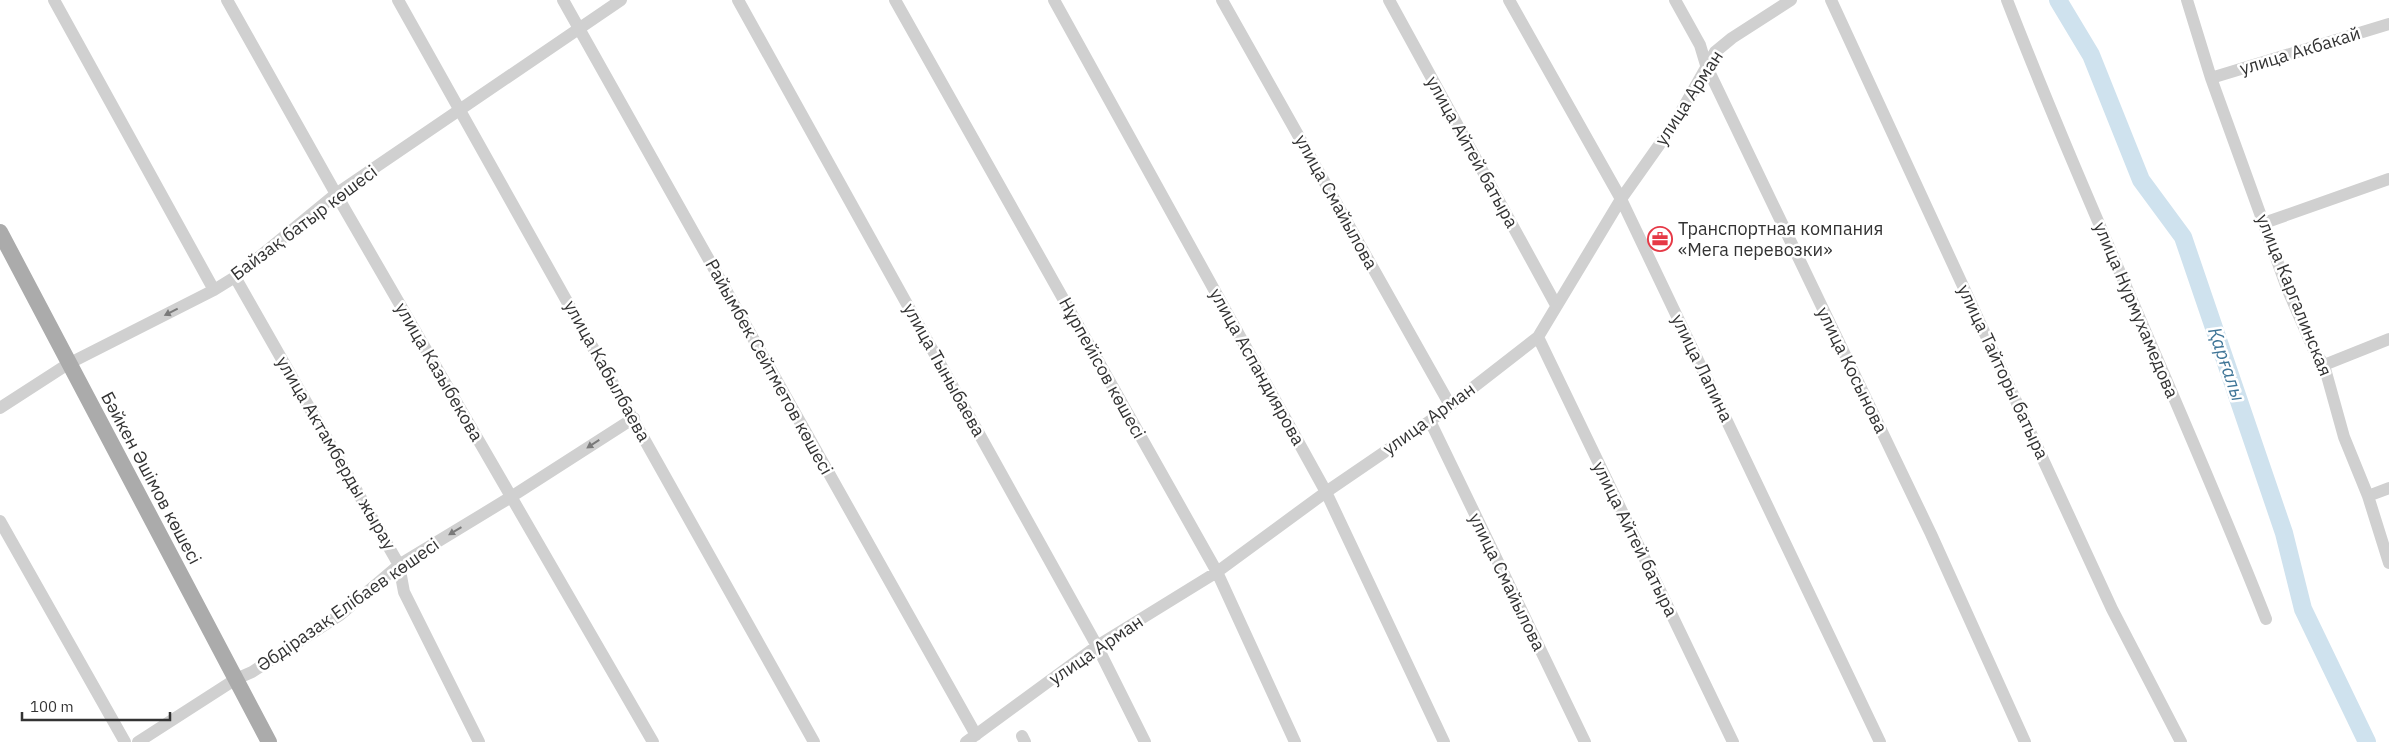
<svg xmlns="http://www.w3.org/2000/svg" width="2389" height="742" font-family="'IBM Plex Sans',sans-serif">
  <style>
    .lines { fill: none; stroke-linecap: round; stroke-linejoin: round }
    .river { stroke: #cfe2ee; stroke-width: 18 }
    .minor { stroke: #d0d0d0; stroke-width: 12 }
    .major { stroke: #ababab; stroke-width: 16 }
    .oneway { fill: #7a7a7a }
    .labels { text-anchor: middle; stroke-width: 5; stroke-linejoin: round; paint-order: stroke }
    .street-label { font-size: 18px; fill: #333; stroke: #fff }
    .poi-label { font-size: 18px; fill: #333; stroke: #fff; text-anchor: start }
    .water-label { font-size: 19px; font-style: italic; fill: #3f7597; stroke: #fff }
  </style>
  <rect width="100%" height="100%" fill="#fff"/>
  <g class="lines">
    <path class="river" d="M2058,0l33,55 50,125 42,57 101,296 19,76 64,133"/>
    <path class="minor" d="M54,0l160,290
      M227,0l109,194 317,548
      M398,0l416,742
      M563,0l413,735
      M738,0l359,646 48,96
      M895,0l322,572 78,170
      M1054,0l272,492 118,250
      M1222,0l228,405
      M1389,0l167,305
      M1509,0l112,199 259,543
      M1675,0l25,45 6,20 225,469 94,208
      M1831,0l281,609 69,133
      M2007,0c81,209 177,411 259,619
      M2187,0l24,78 76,210 27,62 10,15 20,72 24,59 21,67
      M2211,78l178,-54
      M2264,223l125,-44
      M235,277l164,288 5,27 75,150
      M1538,337l195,405
      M2324,365l65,-26
      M0,408l68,-44 146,-74 21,-13 101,-83 285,-194
      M1430,421l155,321
      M2368,496l21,-8
      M0,521l125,221
      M1022,736l3,6
      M138,742l98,-63 16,-7 88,-57 59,-50 112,-68 123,-79
      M966,742l131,-96 120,-74 109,-80 104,-71 108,-84 83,-138 53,-75 41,-72 17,-14 59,-38"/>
    <path class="major" d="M0,232l269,510"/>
  </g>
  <defs><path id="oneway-solid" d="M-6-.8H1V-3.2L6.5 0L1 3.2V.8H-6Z" transform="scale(1.25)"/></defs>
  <g class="oneway">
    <use href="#oneway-solid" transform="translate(171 312) rotate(153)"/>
    <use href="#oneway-solid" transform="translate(593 444) rotate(147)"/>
    <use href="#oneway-solid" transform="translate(455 531) rotate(149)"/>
  </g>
  <defs>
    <symbol id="office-ring" viewBox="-11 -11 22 22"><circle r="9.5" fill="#fff" stroke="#e63946" stroke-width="1.5"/><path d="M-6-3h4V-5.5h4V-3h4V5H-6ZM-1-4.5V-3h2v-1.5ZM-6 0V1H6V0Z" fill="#e63946"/></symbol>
  </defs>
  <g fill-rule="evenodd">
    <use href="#office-ring" x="1646" y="225" width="28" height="28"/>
  </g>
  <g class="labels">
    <g class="street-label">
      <text transform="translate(2300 51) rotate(-17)" y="6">улица Акбакай</text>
      <text transform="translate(1689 98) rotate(-57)" y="6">улица Арман</text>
      <text transform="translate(1472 152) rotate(61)" y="6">улица Айтей батыра</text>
      <text transform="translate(1336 202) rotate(61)" y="6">улица Смайылова</text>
      <text transform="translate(304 223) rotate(-37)" y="6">Байзақ батыр көшесі</text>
      <text transform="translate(2294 295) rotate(68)" y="6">улица Каргалинская</text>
      <text transform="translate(2136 310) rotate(67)" y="6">улица Нурмухамедова</text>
      <text transform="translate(769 367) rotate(61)" y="6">Райымбек Сейтметов көшесі</text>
      <text transform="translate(1257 367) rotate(61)" y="6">улица Аспандиярова</text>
      <text transform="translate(1102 368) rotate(61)" y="6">Нұрпейісов көшесі</text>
      <text transform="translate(1702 368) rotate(64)" y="6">улица Лапина</text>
      <text transform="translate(944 370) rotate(61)" y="6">улица Тыныбаева</text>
      <text transform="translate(1852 370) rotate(64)" y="6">улица Косынова</text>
      <text transform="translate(607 371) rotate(61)" y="6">улица Кабылбаева</text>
      <text transform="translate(439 372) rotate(60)" y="6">улица Казыбекова</text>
      <text transform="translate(2003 372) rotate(65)" y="6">улица Тайторы батыра</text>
      <text transform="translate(1429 419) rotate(-36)" y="6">улица Арман</text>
      <text transform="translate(336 453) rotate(60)" y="6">улица Актамберды жырау</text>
      <text transform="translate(151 478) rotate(62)" y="6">Бәйкен Әшімов көшесі</text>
      <text transform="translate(1635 539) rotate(64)" y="6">улица Айтей батыра</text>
      <text transform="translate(1507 582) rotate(64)" y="6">улица Смайылова</text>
      <text transform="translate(348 605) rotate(-35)" y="6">Әбдіразақ Елібаев көшесі</text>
      <text transform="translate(1096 650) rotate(-34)" y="6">улица Арман</text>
    </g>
    <g class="poi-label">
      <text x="1678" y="235">Транспортная компания<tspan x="1678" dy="21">«Мега перевозки»</tspan></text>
    </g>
    <g class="water-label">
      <text transform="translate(2227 364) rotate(71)" y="7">Қарғалы</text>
    </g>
  </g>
  <path d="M22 712v8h148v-8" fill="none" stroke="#333333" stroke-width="2.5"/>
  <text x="30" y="712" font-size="15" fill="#333333" stroke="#ffffff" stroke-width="4" paint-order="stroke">100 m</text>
</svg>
